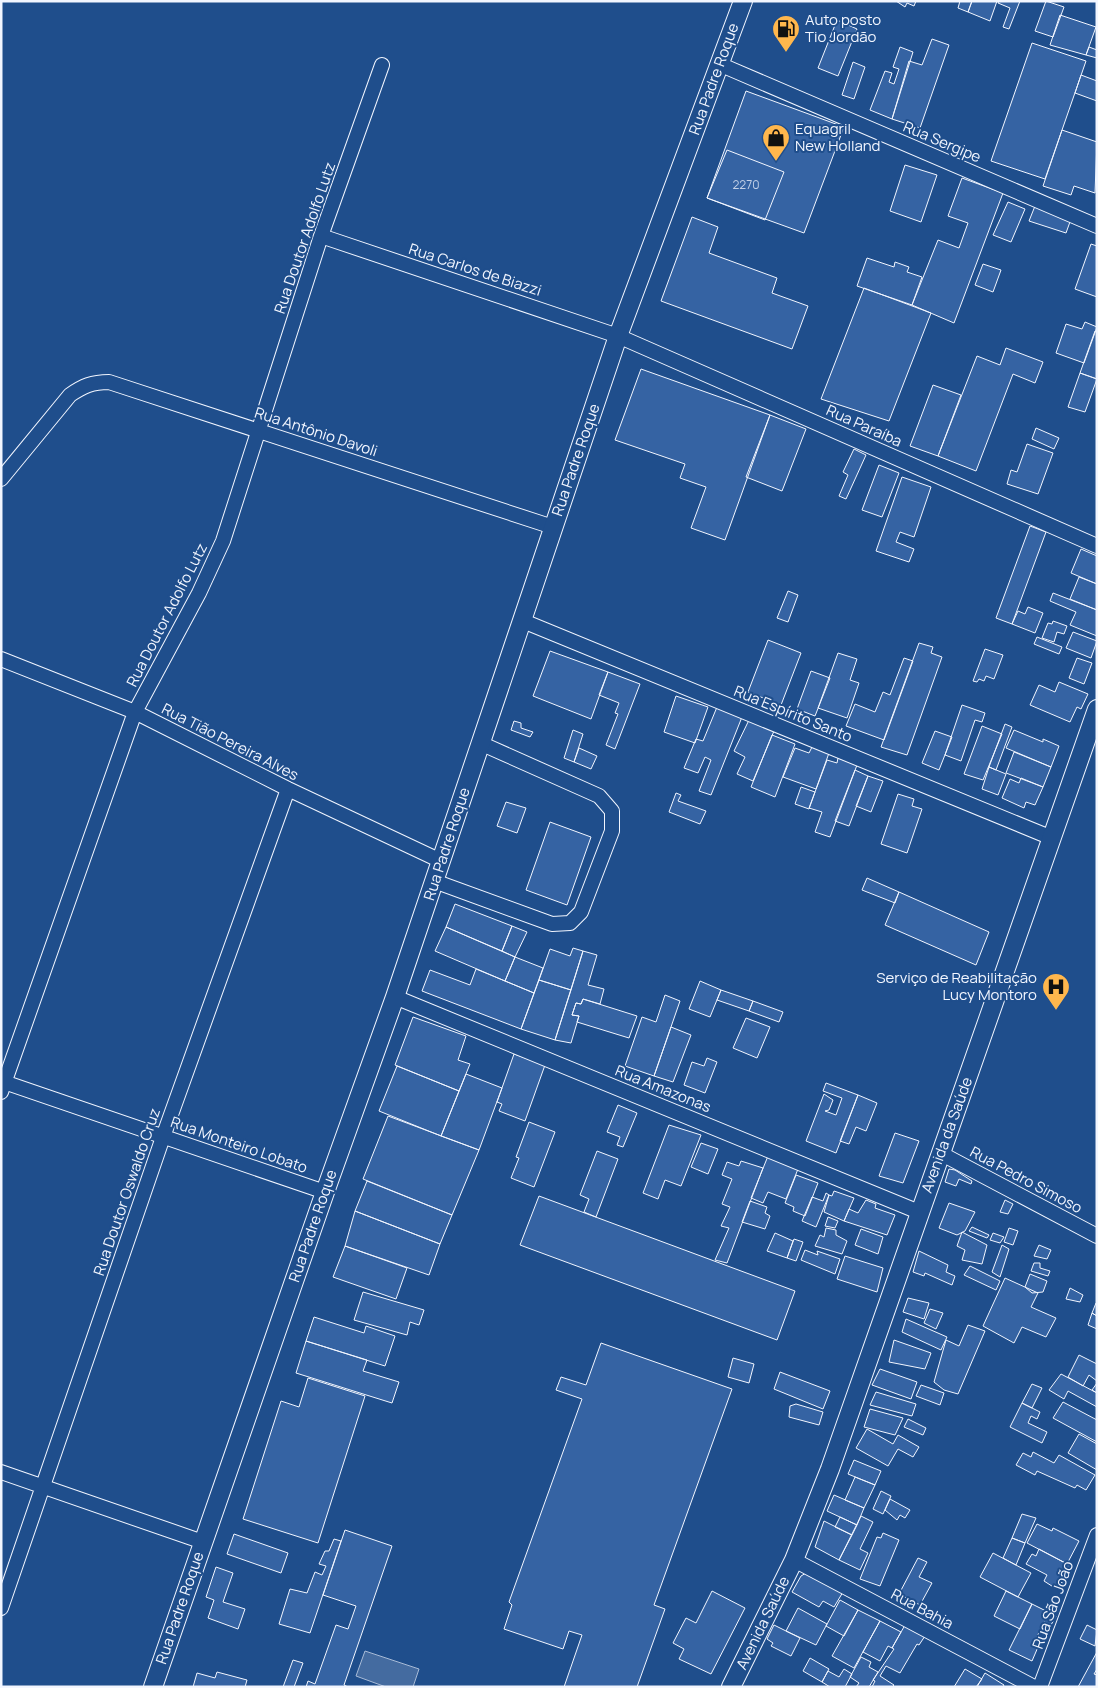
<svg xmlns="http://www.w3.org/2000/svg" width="1098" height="1688" font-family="Manrope,sans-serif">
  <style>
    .water { fill: #446ba0; stroke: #a8bbd7 }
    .building { fill: #3563a3; stroke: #f2f6ff }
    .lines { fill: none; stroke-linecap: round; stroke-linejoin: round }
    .minor-casing { stroke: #f2f6ff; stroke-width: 16 }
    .tertiary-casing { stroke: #f2f6ff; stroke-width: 20 }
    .minor { stroke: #1f4e8c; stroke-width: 14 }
    .tertiary { stroke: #1f4e8c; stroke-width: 18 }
    .labels { text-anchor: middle; stroke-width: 4; stroke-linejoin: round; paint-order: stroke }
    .number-label { font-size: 12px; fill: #c3d1e8 }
    .poi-label { font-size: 15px; fill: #f2f6ff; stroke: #1f4e8c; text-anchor: start }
    .street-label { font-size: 15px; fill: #f2f6ff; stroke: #1f4e8c }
  </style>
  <rect width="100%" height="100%" fill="#1f4e8c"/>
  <path class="water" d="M365,1651l54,18 -6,18h-27l-30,-11z"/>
  <path class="building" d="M896,1h20l-2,5 -7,-3 -2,4z
    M960,1h12l-4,11 -10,-4z
    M972,1h25l-7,20 -22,-9z
    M999,1h21l-11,28 -6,-2 7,-19 -12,-5z
    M1046,1l18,6 -11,30 -18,-6z
    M1060,15l36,12 -10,28 -36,-10z
    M837,20l20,9 -19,47 -20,-8z
    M932,39l17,6 -29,83 -28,-9 17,-58 13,4z
    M1032,43l54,18 -41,118 -54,-18z
    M900,47l13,5 -21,67 -22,-9 15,-39 7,2 -3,9 5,2 5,-15 -6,-2z
    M1089,47l8,3v8l-11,-3z
    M853,62l12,5 -11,32 -12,-4z
    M1081,75l16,6v20l-22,-8z
    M746,91l98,36 -40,106 -97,-35z
    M1062,130l35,12 -2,51 -21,-7 -3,9 -28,-9z
    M727,150l57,22 -19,48 -58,-22z
    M905,165l32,10 -16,47 -31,-11z
    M962,178l41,15 -49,130 -42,-18 26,-65 21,8 9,-25 -20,-7z
    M1008,202l17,7 -14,33 -18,-7z
    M1035,206l36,13 -5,14 -37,-12z
    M692,217l26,10 -9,26 68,25 -5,15 36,13 -16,43 -131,-48z
    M1091,244l6,2v51l-22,-8z
    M867,258l27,9 1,-5 14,5 -2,5 15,5 -10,28 -55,-19z
    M983,264l18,6 -8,22 -18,-7z
    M864,288l67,25 -42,108 -68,-22z
    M1085,322l12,5 -13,36 -28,-10 10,-29 16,5z
    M1095,331l2,1v47l-17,-6z
    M1006,348l37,14 -8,21 -22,-9 -37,97 -38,-15 39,-100 23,9z
    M641,369l129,46 -45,125 -34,-12 15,-41 -26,-9 5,-14 -70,-24z
    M1080,373l17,6 -12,33 -17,-5z
    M933,385l28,10 -23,61 -28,-10z
    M770,415l36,14 -24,62 -36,-14z
    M1036,428l23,10 -5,11 -22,-10z
    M1027,444l26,9 -15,41 -31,-10 4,-14 6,2z
    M854,449l12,6 -20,44 -7,-3 9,-21 -5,-3z
    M879,465l20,8 -17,44 -20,-7z
    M902,477l29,10 -17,50 -14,-5 -4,10 18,7 -5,13 -33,-11z
    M1030,526l16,6 -34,92 -16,-6z
    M1081,549l16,7v28l-26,-11z
    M1079,577l18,7v26l-27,-11z
    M788,591l10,4 -10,27 -11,-4z
    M1053,593l44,17v26l-27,-11 6,-13 -26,-11z
    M1028,607l15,6 -8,20 -23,-9 6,-13 7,3z
    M1053,621l14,5 -3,8 -7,-2 -3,10 -12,-4 6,-15 4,1z
    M1073,632l24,9 -6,17 -25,-10z
    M1037,637l25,10 -3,7 -25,-10z
    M768,640l33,13 -20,52 -33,-13z
    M919,643l14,4 -2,6 11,4 -35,98 -26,-8z
    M985,649l18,6 -9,24 -8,-3 -2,5 -5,-2 -2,3 -4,-1z
    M550,651l58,21 -17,47 -58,-23z
    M838,653l19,6 -7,21 9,3 -12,35 -29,-10z
    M904,658l9,3 -29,79 -38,-14 9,-22 20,8 8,-20 7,3z
    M1077,658l15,5 -8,21 -15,-6z
    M811,671l19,7 -15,38 -18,-7z
    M608,672l32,12 -25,65 -9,-4 12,-31 -3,-1 4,-10 -20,-8z
    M1059,682l29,12 -7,15 -4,-2 -7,15 -40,-17 9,-20 16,7z
    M676,696l32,11 -13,36 -31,-11z
    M962,705l23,8 -3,9 -7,-2 -14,41 -16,-6z
    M717,707l25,10 -31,78 -12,-4 12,-31 -6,-3 -7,16 -14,-5 12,-29 7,2z
    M749,720l25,11 -21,50 -16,-7 8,-17 -11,-6z
    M514,721l7,2v5l12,4 -3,5 -19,-7z
    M1005,724l7,3 -16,43 -7,-3z
    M982,726l20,8 -19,46 -19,-6z
    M573,730l10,4 -9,28 -10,-4z
    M1014,730l29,12v-3l16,7 -8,21 -45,-19z
    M935,731l17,6 -13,33 -17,-7z
    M772,735l23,9 -20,53 -24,-10z
    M812,747l17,6 -13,36 -33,-12 12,-29 14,5z
    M579,748l18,8 -6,13 -17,-7z
    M1014,752l37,15 -8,20 -37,-14z
    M838,758l19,7 -27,72 -15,-5 7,-20 -13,-4 18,-48 10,3z
    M989,767l17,7 -8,21 -16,-6z
    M855,770l13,6 -19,50 -14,-5z
    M868,776l15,5 -12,31 -15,-6z
    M1021,778l22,9 -8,18 -9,-3 -2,6 -22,-10 8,-19 9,4z
    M801,787l14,5 -6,17 -14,-5z
    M676,793l5,2 -3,6 28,10 -6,13 -31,-12z
    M898,794l16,5 -2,7 10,3 -15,44 -26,-9z
    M506,802l20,6 -9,25 -20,-7z
    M550,822l41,15 -24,68 -41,-15z
    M867,878l32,14 -4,11 -33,-13z
    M899,892l90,40 -13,33 -91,-40z
    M455,904l57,22 -10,25 -56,-24z
    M512,926l15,6 -12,25 -13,-6z
    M446,927l69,30 -10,24 -70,-30z
    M573,948l10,3 -12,39 -32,-10 11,-31 20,7z
    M583,951l14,4 -9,30 16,4 -4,15 -17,-5 -2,5 -5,-1 -4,12 7,1 -8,27 -16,-3z
    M515,957l28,11 -9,25 -29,-12z
    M476,969l58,24 -13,36 -99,-38 8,-21 40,15z
    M539,980l32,10 -16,50 -34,-11z
    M700,981l21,9 -11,27 -21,-8z
    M721,990l32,11 -4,10 -32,-11z
    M665,995l15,6 -26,75 -29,-10 17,-49 14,5z
    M583,999l54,17 -8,22 -52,-16 2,-6 -7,-1 4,-12 5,1z
    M753,1001l30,11 -4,10 -30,-11z
    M413,1017l53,19 -8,24 12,4 -11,27 -64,-26z
    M746,1018l24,9 -13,31 -24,-10z
    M671,1027l20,8 -18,47 -19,-6z
    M514,1054l31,11 -20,56 -26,-10 3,-7 -5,-2z
    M707,1058l10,4 -12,31 -21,-8 8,-23 12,4z
    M397,1066l62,25 -18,45 -62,-25z
    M466,1074l36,14 -23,62 -38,-14z
    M826,1083l32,12 -22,58 -30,-12 18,-47 9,6 -4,10 -4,1 11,4 6,-17 -19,-7z
    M858,1095l19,8 -11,28 -10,-4 -7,17 -9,-3z
    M618,1105l19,8 -14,34 -6,-2 3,-8 -13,-5z
    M388,1116l91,34 -27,65 -89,-36z
    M529,1122l26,10 -21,55 -23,-9 8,-20 -3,-1z
    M669,1125l32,10 -20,51 -16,-6 -7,19 -15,-6z
    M895,1133l24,8 -16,42 -24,-7z
    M701,1143l17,6 -10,25 -17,-7z
    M597,1151l21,8 -22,58 -12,-5 5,-13 -9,-4z
    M768,1156l30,13 -12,30 -18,-7 -5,11 -12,-5z
    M741,1161l22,7 -36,95 -12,-3 14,-32 -8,-2 9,-19 -8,-3 10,-25 -10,-4 5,-13 12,4z
    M949,1169l6,1 17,11 -1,3 -12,-5 -3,7 -11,-4z
    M796,1175l22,8 -13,33 -12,-5 1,-4 -9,-4z
    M367,1181l85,34 -12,29 -85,-33z
    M834,1191l20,7 -10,23 -20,-9 5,-17 3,1z
    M826,1193l3,2 -13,32 -14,-6 10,-24 11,4z
    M539,1196l256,95 -18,49 -257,-95z
    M866,1200l10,4 -1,4 20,7 -8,20 -43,-14 5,-12 9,4z
    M1005,1200l8,4 -5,10 -8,-2z
    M750,1201l17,6 -2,6 5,3 -5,13 -23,-7z
    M949,1203l26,9 -10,19 -8,4 -18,-7z
    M355,1211l85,33 -11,31 -84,-29z
    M828,1217l10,4 -3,7 -10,-2z
    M972,1227l17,8 -2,3 -18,-7z
    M826,1228l10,2v5l11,6 -5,13 -27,-8 5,-11 4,2z
    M1009,1228l9,3 -5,14 -9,-3z
    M861,1229l22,8 -5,17 -23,-9z
    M962,1232l25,13 -5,19 -20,-4 3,-10 -8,-4z
    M775,1233l18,8 -6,17 -20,-7z
    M993,1233l11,4 -4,6 -10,-3z
    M794,1239l9,3 -7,19 -9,-3z
    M1002,1245l7,4 -9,28 -8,-5z
    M1039,1245l12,5 -4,9 -13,-3z
    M345,1246l62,22 -11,31 -63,-22z
    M805,1250l13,5 -1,-4 23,8 -5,15 -34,-14z
    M919,1251l29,14 -2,7 9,4 -3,9 -27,-12 -1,3 -11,-4z
    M845,1256l38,12 -6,24 -40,-13z
    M1034,1263h6v5l10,3 -2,5 -17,-5z
    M970,1266l30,15 -4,9 -32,-15z
    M1030,1274l17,7 -4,11 -11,1 -7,-6z
    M1005,1278l33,15 -7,14 25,11 -10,19 -24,-10 -8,16 -31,-17z
    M1070,1288l13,7 -3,7 -14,-3z
    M363,1292l61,18 -5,15 -9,-3 -3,13 -53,-15z
    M908,1298l21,5 -5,16 -21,-7z
    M1096,1303h1v13l-5,-3z
    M930,1309l13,4 -7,16 -12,-6z
    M1092,1313l5,3v13l-9,-4z
    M314,1317l50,16 2,-7 29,10 -10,30 -79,-25z
    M906,1319l41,18 -6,13 -39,-18z
    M968,1325l17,6 -27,63 -14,-4 -10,-8 12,-42 13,6z
    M894,1340l37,13 -6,16 -36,-7z
    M306,1341l61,19 -4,11 36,11 -7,21 -96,-30z
    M601,1343l131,46 -78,216 11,4 -28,78h-73l18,-52 -13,-4 -6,18 -59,-20 8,-24 -3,-3 73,-203 -26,-9 5,-13 25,8z
    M1079,1355l18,9v17l-8,-6 -6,11 -15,-9z
    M733,1358l21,6 -5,19 -21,-6z
    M880,1369l37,13 -6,17 -39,-14z
    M780,1372l50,19 -7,18 -49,-20z
    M1061,1374l36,19v14l-29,-16 -4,8 -15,-9z
    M308,1378l57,18 -47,147 -75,-24 38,-118 18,6z
    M1097,1383v10l-5,-3z
    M1032,1384l10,4 -10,20 -10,-5z
    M921,1385l23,8 -4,12 -24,-9z
    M876,1392l40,12 -4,12 -42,-11z
    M1063,1402l34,18v22l-44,-24z
    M1022,1403l18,9 -3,7 -6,-3 -3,7 19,9 -5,11 -32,-16z
    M796,1404l27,8 -4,13 -30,-8 1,-11z
    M870,1409l33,9 -8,17 -31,-8z
    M908,1419l18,9 -3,7 -19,-8z
    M867,1429l26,15 5,-9 21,12 -6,10 -15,-8 -10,17 -32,-18z
    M1079,1434l18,10v26l-29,-17z
    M1033,1452l21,11 5,-8 36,20 -9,15 -9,-5 -2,3 -38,-17 -2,4 -19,-10 7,-12 8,4z
    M854,1460l27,11 -6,14 -27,-11z
    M855,1477l20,8 -11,23 -19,-8z
    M881,1491l10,5 -8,18 -10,-5z
    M834,1495l30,13 -7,17 -30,-14z
    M890,1499l20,11 -5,8 -5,-3 -3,5 -12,-10z
    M1022,1514l14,4 -11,25 -13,-5z
    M861,1516l12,6 -13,27 8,4 -8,17 -21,-10z
    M840,1517l17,8 -5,10 -17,-8z
    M824,1521l28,14 -13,25 -24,-13z
    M1037,1524l15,7 1,-3 26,13 -12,23 -40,-21z
    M345,1530l47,16 -48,139 4,2h-42l2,-6 7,3 21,-59 12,4 8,-23 -33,-11z
    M883,1533l16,7 -19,46 -20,-7 17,-42 4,1z
    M234,1534l54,19 -7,20 -54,-19z
    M1012,1538l13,5 -9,22 -13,-7z
    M334,1539l7,2 -31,92 -31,-9 11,-35 17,4 8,-21 7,3 4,-9 -7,-2 6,-13h4z
    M1039,1549l34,18 -9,17 -5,-3 -4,7 -11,-7 3,-6 -21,-11 6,-10 4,2z
    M993,1553l38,20 -13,24 -38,-20z
    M918,1558l9,4 -8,15 13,6 -12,22 -21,-11z
    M216,1567l17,6 -10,29 22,7 -7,20 -30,-11 6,-18 -8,-3z
    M806,1573l37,19 -9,15 -11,-6 -4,6 -27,-15 9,-16z
    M712,1591l33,17 -34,66 -32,-15 5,-10 -11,-6 13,-25 10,5z
    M1006,1591l26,13 -12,25 -26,-13z
    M840,1600l18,10 -14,26 -18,-10z
    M1032,1604l24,12 -5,9 -7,-3 -11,23 5,2 -6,14 -23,-11z
    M798,1608l29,16 -11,21 -30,-14z
    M858,1610l22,11 -26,47 -22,-12z
    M880,1621l21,11 -9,16 -4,-2 -8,15 -17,-9z
    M774,1625l26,13 -9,18 -20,-10 2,-3 -6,-4z
    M905,1625l20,11 -6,9 -2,-1 -17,29 -14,-7 -6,10 14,9 -2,2h-20l3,-6 -2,-1 21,-31 -2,-1z
    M1087,1625l10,5 -2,16 -15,-7z
    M1097,1652v17l-3,5 3,1v12h-19z
    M861,1657l10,5 -2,5 9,5 -9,15h-13l3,-4 -9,-6z
    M810,1658l19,11 -7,13 -19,-11z
    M293,1660l10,3 -9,24h-11z
    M844,1669l8,5 -7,13h-15l-8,-5 6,-11 11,6z
    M965,1669l17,10 -6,8h-22z
    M217,1672l30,8 -2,7h-52l4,-14 18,5z
    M985,1673l19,12 -1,2h-26z"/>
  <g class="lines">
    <defs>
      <path id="minor" d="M719,64l378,162
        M321,236l297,100 479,210
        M1,479l69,-84c13,-9 22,-13 39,-13l444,145
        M523,621l529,217
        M1,659l134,53 153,77 153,72
        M434,881l118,43 18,-1 11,-11 31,-81v-20l-13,-15 -119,-53
        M395,997l524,215
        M1,1081l324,111
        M1,1092l134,-380 64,-119 24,-52 98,-305 61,-171
        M940,1153l157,83
        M1,1472l202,70
        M794,1560l240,127
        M1,1608l162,-471 125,-348
        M1040,1687l57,-152"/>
      <path id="tertiary" d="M153,1687l172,-495 70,-195 223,-661 125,-335
        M731,1687l63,-127 36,-91 267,-760"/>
    </defs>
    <use href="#minor" class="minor-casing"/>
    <use href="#tertiary" class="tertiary-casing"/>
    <use href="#minor" class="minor"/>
    <use href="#tertiary" class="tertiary"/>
  </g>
  <defs>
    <symbol id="fuel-pin" viewBox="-11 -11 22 30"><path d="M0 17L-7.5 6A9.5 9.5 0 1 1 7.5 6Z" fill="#ffb74d" stroke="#1f4e8c"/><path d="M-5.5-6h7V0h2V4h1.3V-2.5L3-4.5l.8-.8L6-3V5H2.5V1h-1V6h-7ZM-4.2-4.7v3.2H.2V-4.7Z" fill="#111"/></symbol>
    <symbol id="shop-pin" viewBox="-11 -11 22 30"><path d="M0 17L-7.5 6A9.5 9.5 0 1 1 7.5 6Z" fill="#ffb74d" stroke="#1f4e8c"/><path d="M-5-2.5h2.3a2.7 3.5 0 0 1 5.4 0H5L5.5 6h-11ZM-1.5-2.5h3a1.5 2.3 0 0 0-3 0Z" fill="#111"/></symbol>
    <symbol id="hospital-pin" viewBox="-11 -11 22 30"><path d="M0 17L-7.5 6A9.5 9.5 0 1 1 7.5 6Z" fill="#ffb74d" stroke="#1f4e8c"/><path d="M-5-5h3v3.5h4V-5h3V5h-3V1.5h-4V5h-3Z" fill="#111"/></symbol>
  </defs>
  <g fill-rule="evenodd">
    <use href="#fuel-pin" x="770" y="13" width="32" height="43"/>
    <use href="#shop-pin" x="760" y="122" width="32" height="43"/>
    <use href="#hospital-pin" x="1040" y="971" width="32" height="43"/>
  </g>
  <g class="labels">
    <g class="number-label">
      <text x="746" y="189">2270</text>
    </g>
    <g class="poi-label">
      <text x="805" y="25">Auto posto<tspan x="805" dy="17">Tio Jordão</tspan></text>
      <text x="795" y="134">Equagril<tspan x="795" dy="17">New Holland</tspan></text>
      <text x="1037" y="983" text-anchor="end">Serviço de Reabilitação<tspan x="1037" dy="17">Lucy Montoro</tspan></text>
    </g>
    <g class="street-label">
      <text transform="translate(714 79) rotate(-70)" y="5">Rua Padre Roque</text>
      <text transform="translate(942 142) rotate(23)" y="5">Rua Sergipe</text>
      <text transform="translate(305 238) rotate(-71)" y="5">Rua Doutor Adolfo Lutz</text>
      <text transform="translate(475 270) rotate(18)" y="5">Rua Carlos de Biazzi</text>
      <text transform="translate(864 426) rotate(24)" y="5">Rua Paraíba</text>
      <text transform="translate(316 432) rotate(18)" y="5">Rua Antônio Davoli</text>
      <text transform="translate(576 460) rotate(-71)" y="5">Rua Padre Roque</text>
      <text transform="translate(167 615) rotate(-63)" y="5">Rua Doutor Adolfo Lutz</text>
      <text transform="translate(793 714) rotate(22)" y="5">Rua Espírito Santo</text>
      <text transform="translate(230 742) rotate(27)" y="5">Rua Tião Pereira Alves</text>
      <text transform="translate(447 844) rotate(-72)" y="5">Rua Padre Roque</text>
      <text transform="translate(663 1089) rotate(22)" y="5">Rua Amazonas</text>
      <text transform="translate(947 1135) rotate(-70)" y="5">Avenida da Saúde</text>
      <text transform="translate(239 1145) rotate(19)" y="5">Rua Monteiro Lobato</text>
      <text transform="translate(1026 1180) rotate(28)" y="5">Rua Pedro Simoso</text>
      <text transform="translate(127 1192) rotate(-71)" y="5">Rua Doutor Oswaldo Cruz</text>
      <text transform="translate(313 1226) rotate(-71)" y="5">Rua Padre Roque</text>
      <text transform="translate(1053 1605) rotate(-70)" y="5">Rua São João</text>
      <text transform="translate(180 1608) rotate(-71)" y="5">Rua Padre Roque</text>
      <text transform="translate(922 1609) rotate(28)" y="5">Rua Bahia</text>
      <text transform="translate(763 1623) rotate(-64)" y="5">Avenida Saúde</text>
    </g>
  </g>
  <rect width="1098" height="1688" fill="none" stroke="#f2f6ff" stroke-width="5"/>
</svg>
